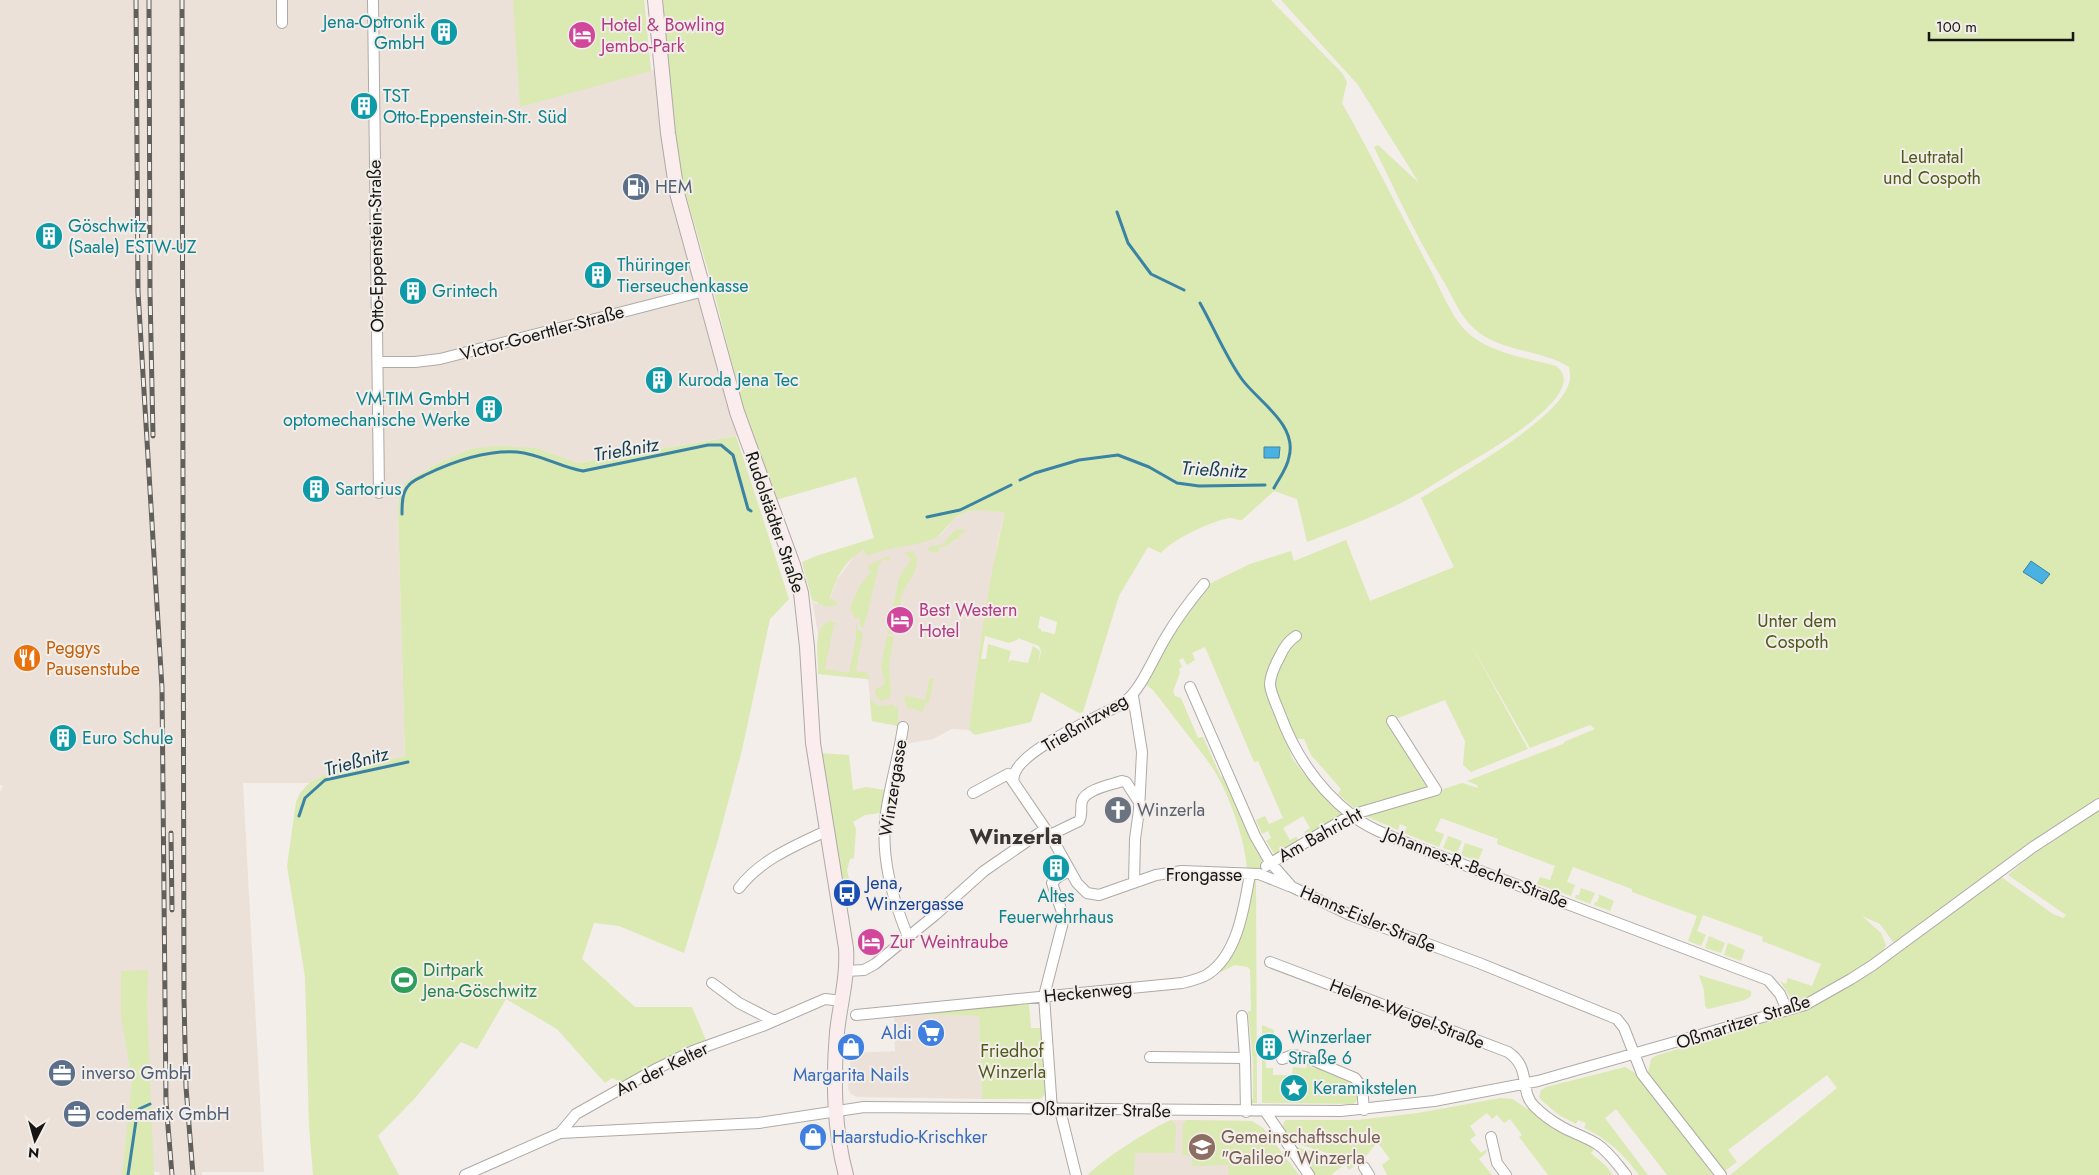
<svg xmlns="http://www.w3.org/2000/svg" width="2099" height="1175" font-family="Jost,sans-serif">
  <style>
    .built { fill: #ece1d8 }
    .green { fill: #dbe9b3; fill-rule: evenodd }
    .water { fill: #49b2e2; stroke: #3a83a4 }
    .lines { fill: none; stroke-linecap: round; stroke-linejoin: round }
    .stream { stroke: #3a83a4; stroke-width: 3 }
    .street-casing { stroke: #aeaaa6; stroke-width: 12 }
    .secondary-casing { stroke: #aeaaa6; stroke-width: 16 }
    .street { stroke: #fff; stroke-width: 10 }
    .secondary { stroke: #fbecee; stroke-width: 14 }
    .rail-casing { stroke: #615f5c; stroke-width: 5 }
    .rail { stroke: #f3eeea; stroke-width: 3; stroke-dasharray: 9; stroke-linecap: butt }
    .labels { text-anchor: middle; stroke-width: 4; stroke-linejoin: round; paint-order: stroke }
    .culture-label { font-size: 18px; fill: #0d838f; stroke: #f3eeea; text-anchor: start }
    .hotel-label { font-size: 18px; fill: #b23c85; stroke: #f3eeea; text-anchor: start }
    .park-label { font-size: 18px; fill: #4f5b1b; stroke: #f3eeea }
    .service-label { font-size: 18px; fill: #4e5e75; stroke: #f3eeea; text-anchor: start }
    .street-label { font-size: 18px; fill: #171614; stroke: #f3eeea }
    .food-label { font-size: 18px; fill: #c56008; stroke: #f3eeea; text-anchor: start }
    .worship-label { font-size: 18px; fill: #5b616d; stroke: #f3eeea; text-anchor: start }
    .transit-label { font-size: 18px; fill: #164399; stroke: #f3eeea; text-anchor: start }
    .leisure-label { font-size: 18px; fill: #27864d; stroke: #f3eeea; text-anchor: start }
    .shop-label { font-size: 18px; fill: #366cbe; stroke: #f3eeea; text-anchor: end }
    .education-label { font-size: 18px; fill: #785e54; stroke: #f3eeea; text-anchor: start }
    .water-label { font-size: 19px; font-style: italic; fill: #123f53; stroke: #f3eeea }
    .district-label { font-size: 22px; font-weight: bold; fill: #393532; stroke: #f3eeea }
  </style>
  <rect width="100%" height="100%" fill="#f3eeea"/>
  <path class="built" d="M0,0h644l7,70 5,-1 5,49 80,317 -165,28 -40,-15 -66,1 -32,14 -32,19 -7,14 -1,15 7,245 -70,13 -26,14h-66l21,389h-62v3h-42l-1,-3h-5v3h-154v-383l3,-6 -3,-1z
    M980,509l25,4 -7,27 -20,119 -9,71 -17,-1 -19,10 -27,5v-17l-34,-6 -4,-42 -50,-5v-40l-6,-34 4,4 14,-4 6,-19 19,-26 9,-5 3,5 17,-6 48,-9 10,-6 9,-12 12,-9z
    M894,1014l85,2 3,83 -125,-2 -6,-3 -3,-5 3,-36 44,-2z
    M1171,1120l81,1 11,7 36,47h-211l10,-9 60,-40z"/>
  <path class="green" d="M513,0h131l7,71 -131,36z
    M663,0h608l71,73 5,9 -5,21c31,55 59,112 89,168 10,19 19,43 34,59 22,23 62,28 91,36 37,27 -70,86 -89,98 -24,14 -47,30 -72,42 -29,14 -59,25 -88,36l-10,-43 -23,-8 -32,29c-4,0 -9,-2 -12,-2 -19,3 -57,21 -69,35l-13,-6 -29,49 -36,116 -4,1 -38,-21 -10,30 -56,13 -6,-5c9,-72 18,-146 36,-217 -20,-3 -39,-7 -54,9 -7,7 -10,15 -20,18 -21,7 -43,7 -64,16l-3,-6c-19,10 -29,29 -34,49l6,2 1,4 -11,2 -14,-7 -10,-38 14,-6 58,-18 -18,-61 -80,23 -30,-80 -34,-136 -27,-92 -9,-43 -7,-49zM1040,616l17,6 -2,12 -14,-3v-2l-3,-1zM985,636l24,7 8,-3 1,-2 21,8 2,5 -3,17 2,-17 -7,-5 -5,17 -17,-3 -3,3 3,-12 -23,-7 -2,15h-5z
    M1281,0h818v799l-28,17 -175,130 -16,-22 -18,-8 19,17 5,12 -2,5c-11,11 -69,50 -83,50 -4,0 -8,-1 -11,-3l-10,-16 6,3 2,-6 24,8 9,-22 -59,-23 1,-4 -60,-22 -6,16 9,4 -5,11 -13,-5 9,-25 -65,-24v-3l-59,-22 -6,15 8,3 -4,11 -34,-12 3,-7 10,3 5,-14 -58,-22 1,-5 -57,-21 -6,13 9,3 -5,13 -35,-14 3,-6 -7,-3 -2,6 -35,-15 99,-32 16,5 -1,-3 -10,-4 96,-37 3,-3 29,-12 -5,-4 -60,23 -61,-107 59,108 -57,23 -8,-7 2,-24 -20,-41 -52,20 43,65 -81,24 -17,-15 3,-5 -30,-34 -7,-16h-11l-27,-59 26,78 13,17 38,39 -37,22 -2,-4 6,-4 -7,-12 -20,12 7,12 6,-3 3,3 -23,16 -10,-15 5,-3 -3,-7 -6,3 -6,-14 9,-4 4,8 14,-6 -25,-57 -4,1 -49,-115 -13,6 3,7 -8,5 -4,-7 -4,2 3,7 -3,2 1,4 -7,18 2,5 6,2 17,40 5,-1 18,40 3,-1 33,74 7,11 -4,9h-13c-2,-32 -18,-76 -35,-103 -16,-23 -35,-45 -52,-68l-8,-10 -6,-4 32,-60 31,-41 41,-20 41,-13 3,10 52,-21 24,61 84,-34 -33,-69c34,-21 138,-78 148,-115 2,-6 1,-10 0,-16 -26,-16 -59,-15 -85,-31 -22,-14 -28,-33 -40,-54 -27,-44 -48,-89 -70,-135l4,-2 41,38 -61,-98z
    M736,436l53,163 -19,20 -28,131 -24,90 -34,113 -65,-27 -25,-3 -12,36 53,48h57l14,33 -86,42 -8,-4 -7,5 -48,-54 -51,-30 -29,50 -16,-7 -45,55 -38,39 21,39h-86l-4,-49 -4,-149 -18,-111 9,-64 4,-9 9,-10 26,-14 70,-13 -7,-245 1,-15 7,-14 32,-19 32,-14 27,-3 39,2 41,15z
    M962,529l4,2 -7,5v3h-4l-10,8 -5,-1 -2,7 -10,-2 1,-4 14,-3 12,-14z
    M913,551c12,16 -7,30 -11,44 -3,13 -5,26 -7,39l-8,-1 12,-55 12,-19 -7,-6z
    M888,556l2,5 -7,-2 -4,6 -15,63 -3,-1 -2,-9h-4l-5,-9c5,-15 10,-26 21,-37l-4,-6z
    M830,621l11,4 -7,-1 -9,45 24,4 7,-35v-16l2,8 5,3 -7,38 12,2 1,6 -51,-5c1,-17 -7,-46 12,-53z
    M887,636l7,1 -5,27 2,30 -2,4 -7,3 -5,-3 -2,-5 1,-4 9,-5 -4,-18z
    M930,678h4l-5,25h-4l-2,9 -16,-5 -4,-12 22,5z
    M870,698c5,8 13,10 21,6l7,4v18l-26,-5z
    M820,753l29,2 4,35 13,-3 18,3 -4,23 -15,2 -12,7 3,7 -2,29 -4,1 -3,11 4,18 -2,1 -9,-18z
    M2099,808v367h-369l107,-87 -10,-13 -99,75 9,12 -15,11 -74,-100 3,-14 4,-3 153,-47 42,-23 150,-110 53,38 10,4 3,-3 -58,-40 34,-29z
    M1448,836l14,5 -5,12 -14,-5z
    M1465,843l18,6 -5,12 -17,-6z
    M1256,880l1,223h-7l3,-5v-36l-5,-51h3l-1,-41 -2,-3 -13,-2 -14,7 -3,-2 35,-87z
    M1581,888l14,5 -5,11 -15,-6 1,-3h3z
    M1598,894l16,7 -4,10 -16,-6 1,-3h2l2,-5z
    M1709,936l16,7 -4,10 -16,-5z
    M1728,943l17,7 -4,11 -17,-6z
    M148,970l-1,37 7,168h-32l10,-93 -11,-67v-44z
    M1699,975l52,16v5l-6,4 -37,9 -3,-3 -1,-16z
    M1029,1004l2,24h10l5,66 -6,5h-58l-3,-83 -85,-2z
    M1262,1025l12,5 -2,12h-7l1,26h7v7h19l1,-8 13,1 3,-7 2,1 -1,5 5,2 2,-5 24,9 17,13c1,8 3,13 -5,18l-91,-1z
    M1625,1067l15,9 73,99h-46l-51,-66 -11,9 43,57h-9c-16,-21 -31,-36 -55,-47l2,-5 -8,-3 -2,4 -17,-9 -18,-15 -2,-3 2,-7 5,-3z
    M1500,1098l13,1 14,10 3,-1 65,40 -4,5 15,13 7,9h-65l-29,-38 3,-2 -12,-16 -6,4 -7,-8 -5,4 -5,-6 -17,13 6,9 -6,5 11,13 6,-4 -1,4 -7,6 13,16h-105l-5,-10 8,-6 -12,-16c-9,6 -11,15 -19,20l-64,-20 -12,-16 1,-6 3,-1h70l61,-7z
    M1171,1120l5,5 -1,28h-40l-1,22h-46c13,-15 64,-47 83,-55z
    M1186,1120l66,1 11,7 36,47h-70l-1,-10 -36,1v-10l-10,-1 1,-31z
    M1294,1146l62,19 -7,5 -4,-6 -14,11h-17l-21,-28z"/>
  <path class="water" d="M1264,447h16l-1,11h-15z
    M2031,561l19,13 -8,10 -19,-12z"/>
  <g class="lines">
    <path class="stream" d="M1117,212l11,31 23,31 33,16
      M1200,303c13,23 26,54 41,75 16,23 57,46 48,79 -2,12 -10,21 -15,31
      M1020,480l15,-7 44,-13 39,-5 31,12 28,16 22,3 66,-1
      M402,514c0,-10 0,-22 7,-29 4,-5 11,-7 16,-10 29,-14 60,-25 92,-23 23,2 43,15 66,19l125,-26h13l12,10 15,54 3,2
      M927,517l33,-7 51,-25
      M299,816l6,-18 20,-18 83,-18
      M128,1175l9,-61 2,-5 11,-5"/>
    <defs>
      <path id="street" d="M282,0v23
        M373,0l6,493
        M378,362h37l25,-3 264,-68
        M1296,636c-8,5 -12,11 -16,20 -5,9 -10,19 -10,29 1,9 7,21 10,29 15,41 38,75 73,102 18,14 40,21 61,30l354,134 12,14 7,16
        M1190,687l65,149 15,26 22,25 58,28 129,48 138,56 7,9 18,46 79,101
        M1133,696l9,56 -3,58 -4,29 -1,44
        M903,727c-4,29 -13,57 -17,86 -6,43 6,84 22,124
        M1014,783c-9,-29 89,-67 109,-80 18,-12 31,-47 43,-66 11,-19 24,-36 38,-53
        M973,793l35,-19 45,66 24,43 10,10 12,2 57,-20 26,-4 77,3 30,12
        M1050,835l29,-14c4,-6 1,-13 3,-20 4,-12 29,-16 40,-20l4,1 13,20
        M1266,866l85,-51 85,-25 -44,-69
        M739,888c21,-28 55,-42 87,-57
        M1270,962l238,90c24,16 11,39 26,54 8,8 19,16 28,21 11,6 24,10 35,17 12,8 20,20 29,31
        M846,971l18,-1 11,-6 60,-49 49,-44 61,-42
        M712,983l27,20 35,18
        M856,1015l326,-32c9,-2 18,-4 26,-9 30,-20 36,-67 42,-100
        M1242,1016l3,42 1,54
        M1150,1057l95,1
        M1282,1059l11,-4 12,2 50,21 7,9 2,23
        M1052,1110l-8,-114 20,-78 -12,-35 6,-6 11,-6
        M1060,1110l16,65
        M1265,1111l44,64
        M560,1133l16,-19 78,-44 39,-19 72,-26 60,-26 17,2
        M1491,1137l6,26 9,12
        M1364,1167l5,8
        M465,1175l95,-42 199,-10 105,-16 477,4 93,-10 104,-20 267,-76 46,-26 22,-14 160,-118 66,-43"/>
      <path id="secondary" d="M655,0l13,133 9,60 60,219 56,153 8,28 6,54 6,96 33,205c2,29 -6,56 -9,84 -4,45 -3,100 9,143"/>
    </defs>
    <use href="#street" class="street-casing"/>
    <use href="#secondary" class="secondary-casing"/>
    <use href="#street" class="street"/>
    <use href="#secondary" class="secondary"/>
    <defs>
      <path id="rail" d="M136,0l2,292 24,396 4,414 6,73
        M149,0l1,292 3,144
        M182,0l2,999 2,88 7,88
        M171,833l1,77"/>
    </defs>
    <use href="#rail" class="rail-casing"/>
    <use href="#rail" class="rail"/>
  </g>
  <defs>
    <symbol id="building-disc" viewBox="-11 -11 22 22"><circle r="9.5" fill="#0f9aa8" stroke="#f3eeea"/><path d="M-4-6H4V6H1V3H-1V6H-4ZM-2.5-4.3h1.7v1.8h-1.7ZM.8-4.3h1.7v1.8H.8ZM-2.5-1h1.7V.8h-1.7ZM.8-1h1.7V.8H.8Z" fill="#fff"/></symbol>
    <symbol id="hotel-disc" viewBox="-11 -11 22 22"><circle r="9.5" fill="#d1479c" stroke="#f3eeea"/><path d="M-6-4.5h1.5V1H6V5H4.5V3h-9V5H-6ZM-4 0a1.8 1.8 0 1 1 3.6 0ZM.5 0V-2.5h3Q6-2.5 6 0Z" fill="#fff"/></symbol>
    <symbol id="fuel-disc" viewBox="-11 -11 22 22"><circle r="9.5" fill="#5c6f8a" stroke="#f3eeea"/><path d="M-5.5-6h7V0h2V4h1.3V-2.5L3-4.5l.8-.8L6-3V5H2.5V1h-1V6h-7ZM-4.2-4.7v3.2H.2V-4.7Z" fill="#fff"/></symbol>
    <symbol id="restaurant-disc" viewBox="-11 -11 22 22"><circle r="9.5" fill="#e8710a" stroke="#f3eeea"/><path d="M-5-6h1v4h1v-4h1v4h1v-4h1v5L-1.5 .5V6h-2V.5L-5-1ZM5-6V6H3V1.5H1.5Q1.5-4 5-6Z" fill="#fff"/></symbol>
    <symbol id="church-disc" viewBox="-11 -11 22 22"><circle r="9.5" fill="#6b7280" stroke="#f3eeea"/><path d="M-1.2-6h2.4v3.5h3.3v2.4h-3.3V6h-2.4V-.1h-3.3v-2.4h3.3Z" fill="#fff"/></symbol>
    <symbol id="bus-disc" viewBox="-11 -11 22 22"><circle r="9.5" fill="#1a4fb4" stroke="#f3eeea"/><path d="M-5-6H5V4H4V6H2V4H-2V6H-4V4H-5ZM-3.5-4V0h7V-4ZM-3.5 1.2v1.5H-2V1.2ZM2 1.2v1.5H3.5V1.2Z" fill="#fff"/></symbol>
    <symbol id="stadium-disc" viewBox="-11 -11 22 22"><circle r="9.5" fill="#2e9e5b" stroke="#f3eeea"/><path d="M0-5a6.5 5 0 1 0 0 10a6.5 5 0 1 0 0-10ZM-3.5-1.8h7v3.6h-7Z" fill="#fff"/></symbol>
    <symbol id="supermarket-disc" viewBox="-11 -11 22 22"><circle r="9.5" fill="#3f7fe0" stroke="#f3eeea"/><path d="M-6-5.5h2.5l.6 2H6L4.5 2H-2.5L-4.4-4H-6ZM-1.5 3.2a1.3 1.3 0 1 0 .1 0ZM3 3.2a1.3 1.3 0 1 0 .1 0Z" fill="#fff"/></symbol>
    <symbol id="shop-disc" viewBox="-11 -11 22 22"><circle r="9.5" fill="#3f7fe0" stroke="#f3eeea"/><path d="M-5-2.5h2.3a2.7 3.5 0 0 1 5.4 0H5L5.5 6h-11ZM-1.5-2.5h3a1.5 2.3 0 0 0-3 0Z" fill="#fff"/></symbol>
    <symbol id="office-disc" viewBox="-11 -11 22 22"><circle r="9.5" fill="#5c6f8a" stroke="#f3eeea"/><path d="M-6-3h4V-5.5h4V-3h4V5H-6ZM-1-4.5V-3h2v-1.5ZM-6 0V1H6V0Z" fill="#fff"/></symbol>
    <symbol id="sight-disc" viewBox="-11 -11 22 22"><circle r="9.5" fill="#0f9aa8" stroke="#f3eeea"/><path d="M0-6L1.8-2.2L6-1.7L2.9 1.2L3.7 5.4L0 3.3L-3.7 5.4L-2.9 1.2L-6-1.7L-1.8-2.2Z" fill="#fff"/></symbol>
    <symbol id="school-disc" viewBox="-11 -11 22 22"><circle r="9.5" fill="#8d6e63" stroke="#f3eeea"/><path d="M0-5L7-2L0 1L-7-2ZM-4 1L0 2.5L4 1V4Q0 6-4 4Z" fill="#fff"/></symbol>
  </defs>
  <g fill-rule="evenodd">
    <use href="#building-disc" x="428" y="16" width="32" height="32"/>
    <use href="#hotel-disc" x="566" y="19" width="32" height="32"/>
    <use href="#building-disc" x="348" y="90" width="32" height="32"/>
    <use href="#fuel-disc" x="620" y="171" width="32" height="32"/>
    <use href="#building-disc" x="33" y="220" width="32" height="32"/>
    <use href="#building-disc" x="582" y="259" width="32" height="32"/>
    <use href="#building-disc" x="397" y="275" width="32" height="32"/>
    <use href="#building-disc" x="643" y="364" width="32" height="32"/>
    <use href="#building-disc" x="473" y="393" width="32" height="32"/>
    <use href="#building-disc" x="300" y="473" width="32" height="32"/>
    <use href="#hotel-disc" x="884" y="604" width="32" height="32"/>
    <use href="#restaurant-disc" x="11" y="642" width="32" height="32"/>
    <use href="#building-disc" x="47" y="722" width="32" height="32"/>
    <use href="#church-disc" x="1102" y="794" width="32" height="32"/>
    <use href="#building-disc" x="1040" y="852" width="32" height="32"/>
    <use href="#bus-disc" x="831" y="877" width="32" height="32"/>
    <use href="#hotel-disc" x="855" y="926" width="32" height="32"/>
    <use href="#stadium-disc" x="388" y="964" width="32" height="32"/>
    <use href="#supermarket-disc" x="915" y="1017" width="32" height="32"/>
    <use href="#shop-disc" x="835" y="1031" width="32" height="32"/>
    <use href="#building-disc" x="1253" y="1031" width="32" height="32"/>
    <use href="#office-disc" x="46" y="1057" width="32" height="32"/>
    <use href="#sight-disc" x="1278" y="1072" width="32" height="32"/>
    <use href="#office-disc" x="61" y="1098" width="32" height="32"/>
    <use href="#shop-disc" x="797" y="1121" width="32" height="32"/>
    <use href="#school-disc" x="1186" y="1131" width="32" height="32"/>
  </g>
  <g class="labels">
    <g class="culture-label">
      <text x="425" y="28" text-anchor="end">Jena-Optronik<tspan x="425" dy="21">GmbH</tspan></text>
      <text x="383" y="102">TST<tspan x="383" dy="21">Otto-Eppenstein-Str. Süd</tspan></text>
      <text x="68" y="232">Göschwitz<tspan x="68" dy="21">(Saale) ESTW-UZ</tspan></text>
      <text x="617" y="271">Thüringer<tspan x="617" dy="21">Tierseuchenkasse</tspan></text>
      <text x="432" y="297">Grintech</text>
      <text x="678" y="386">Kuroda Jena Tec</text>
      <text x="470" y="405" text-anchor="end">VM-TIM GmbH<tspan x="470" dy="21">optomechanische Werke</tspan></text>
      <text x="335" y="495">Sartorius</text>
      <text x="82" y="744">Euro Schule</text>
      <text x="1056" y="902" text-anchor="middle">Altes<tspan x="1056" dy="21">Feuerwehrhaus</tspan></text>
      <text x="1288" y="1043">Winzerlaer<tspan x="1288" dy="21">Straße 6</tspan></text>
      <text x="1313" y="1094">Keramikstelen</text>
    </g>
    <g class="hotel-label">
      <text x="601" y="31">Hotel &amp; Bowling<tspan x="601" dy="21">Jembo-Park</tspan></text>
      <text x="919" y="616">Best Western<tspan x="919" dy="21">Hotel</tspan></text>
      <text x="890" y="948">Zur Weintraube</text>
    </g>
    <g class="park-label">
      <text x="1932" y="163">Leutratal<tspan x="1932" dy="21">und Cospoth</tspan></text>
      <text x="1797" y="627">Unter dem<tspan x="1797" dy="21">Cospoth</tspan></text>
      <text x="1012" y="1057">Friedhof<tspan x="1012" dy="21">Winzerla</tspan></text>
    </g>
    <g class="service-label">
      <text x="655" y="193">HEM</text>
      <text x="81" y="1079">inverso GmbH</text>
      <text x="96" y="1120">codematix GmbH</text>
    </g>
    <g class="street-label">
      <text transform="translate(376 246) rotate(-91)" y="6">Otto-Eppenstein-Straße</text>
      <text transform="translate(542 333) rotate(-15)" y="6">Victor-Goerttler-Straße</text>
      <text transform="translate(775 522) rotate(71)" y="6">Rudolstädter Straße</text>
      <text transform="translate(1085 723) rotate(-31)" y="6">Trießnitzweg</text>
      <text transform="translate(893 788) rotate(-81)" y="6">Winzergasse</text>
      <text transform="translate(1320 835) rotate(-29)" y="6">Am Bahricht</text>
      <text transform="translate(1476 868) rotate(21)" y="6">Johannes-R.-Becher-Straße</text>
      <text x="1204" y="881">Frongasse</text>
      <text transform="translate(1368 919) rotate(23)" y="6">Hanns-Eisler-Straße</text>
      <text transform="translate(1088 992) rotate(-6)" y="6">Heckenweg</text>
      <text transform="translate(1407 1014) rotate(21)" y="6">Helene-Weigel-Straße</text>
      <text transform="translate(1743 1022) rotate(-18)" y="6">Oßmaritzer Straße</text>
      <text transform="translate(662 1069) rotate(-26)" y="6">An der Kelter</text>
      <text transform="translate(1101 1110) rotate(1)" y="6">Oßmaritzer Straße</text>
    </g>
    <g class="food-label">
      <text x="46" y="654">Peggys<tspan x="46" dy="21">Pausenstube</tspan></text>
    </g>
    <g class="worship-label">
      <text x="1137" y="816">Winzerla</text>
    </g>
    <g class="transit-label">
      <text x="866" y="889">Jena,<tspan x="866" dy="21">Winzergasse</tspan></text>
    </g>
    <g class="leisure-label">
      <text x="423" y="976">Dirtpark<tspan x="423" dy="21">Jena-Göschwitz</tspan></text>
    </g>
    <g class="shop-label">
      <text x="912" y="1039">Aldi</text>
      <text x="851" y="1081" text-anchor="middle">Margarita Nails</text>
      <text x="832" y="1143" text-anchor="start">Haarstudio-Krischker</text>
    </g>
    <g class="education-label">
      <text x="1221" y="1143">Gemeinschaftsschule<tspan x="1221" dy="21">"Galileo" Winzerla</tspan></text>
    </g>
    <g class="water-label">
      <text transform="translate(626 449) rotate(-10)" y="7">Trießnitz</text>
      <text transform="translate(1214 469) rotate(3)" y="7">Trießnitz</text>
      <text transform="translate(356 761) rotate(-15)" y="7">Trießnitz</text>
    </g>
    <g class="district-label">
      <text x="1016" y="844">Winzerla</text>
    </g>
  </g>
  <g transform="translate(35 1140) rotate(186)" stroke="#f3eeea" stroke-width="4" paint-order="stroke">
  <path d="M0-4L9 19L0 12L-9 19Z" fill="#171614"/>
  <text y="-8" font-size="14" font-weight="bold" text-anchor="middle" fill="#171614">N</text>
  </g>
  <path d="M1929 32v8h144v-8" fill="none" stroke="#171614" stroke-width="2.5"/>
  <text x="1936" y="32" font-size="15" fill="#171614" stroke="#f3eeea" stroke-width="4" paint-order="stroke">100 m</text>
</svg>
